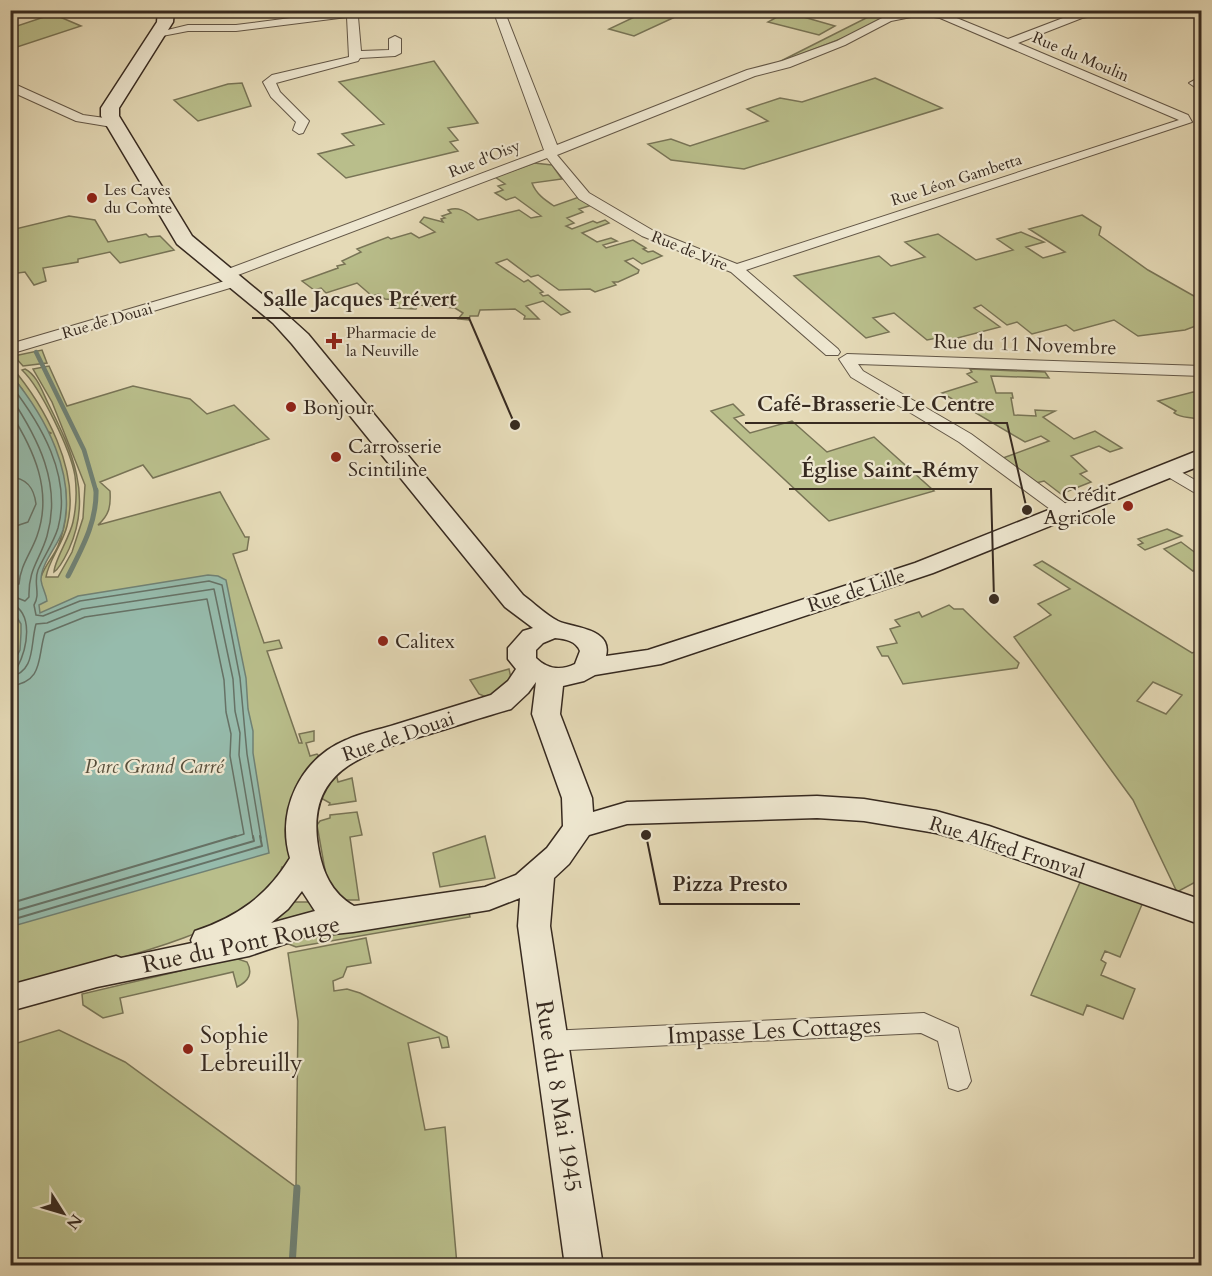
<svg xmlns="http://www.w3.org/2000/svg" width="1212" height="1276" font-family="Cardo,serif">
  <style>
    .green { fill: #b9be8b; stroke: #787456; stroke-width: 1.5; fill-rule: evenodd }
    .water { fill: #96bbac; stroke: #708174; stroke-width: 1.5 }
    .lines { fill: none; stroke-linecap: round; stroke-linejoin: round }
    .shore-far1 { stroke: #667266; stroke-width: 1.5 }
    .shore { stroke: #667266; stroke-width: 2 }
    .stream-far2 { stroke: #708174; stroke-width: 4.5 }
    .stream-far1 { stroke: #708174; stroke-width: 5 }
    .stream { stroke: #708174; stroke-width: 7 }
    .street-casing { stroke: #625646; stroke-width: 2 }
    .secondary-casing { stroke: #372a20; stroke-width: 3 }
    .street { fill: #eee7d0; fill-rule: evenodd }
    .secondary { fill: #eee7d0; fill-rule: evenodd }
    .poi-dot { fill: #8f2418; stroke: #eee7d0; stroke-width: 2 }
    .labels { text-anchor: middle; stroke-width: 4.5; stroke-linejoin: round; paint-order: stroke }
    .far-street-label { font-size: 16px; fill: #372a20; stroke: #eee7d0 }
    .far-poi-label { font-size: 16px; fill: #372a20; stroke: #eee7d0; text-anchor: start }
    .street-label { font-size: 20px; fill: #372a20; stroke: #eee7d0 }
    .poi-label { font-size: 20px; fill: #372a20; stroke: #eee7d0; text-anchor: start }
    .park-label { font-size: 20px; font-style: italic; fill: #584f3b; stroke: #eee7d0 }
    .near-street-label { font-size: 24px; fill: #372a20; stroke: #eee7d0 }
    .near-poi-label { font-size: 24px; fill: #372a20; stroke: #eee7d0; text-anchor: start }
    .leader { fill: none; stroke: #372a20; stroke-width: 2 }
    .callout-dot { fill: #372a20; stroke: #eee7d0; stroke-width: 2 }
    .callout-label { font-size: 21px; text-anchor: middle; font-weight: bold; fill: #372a20; stroke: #eee7d0; stroke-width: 4.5; stroke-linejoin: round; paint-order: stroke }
  </style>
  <rect width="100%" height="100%" fill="#e5dab7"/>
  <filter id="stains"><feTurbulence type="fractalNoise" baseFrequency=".00333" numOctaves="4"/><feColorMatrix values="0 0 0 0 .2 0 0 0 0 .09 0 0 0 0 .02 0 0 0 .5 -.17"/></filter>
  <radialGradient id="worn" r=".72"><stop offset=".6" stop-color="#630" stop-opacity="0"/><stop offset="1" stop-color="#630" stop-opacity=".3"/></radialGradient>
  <path class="green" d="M647,11h41l-54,25 -25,-7z
    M880,11h49l-21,2 -135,52z
    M786,12l49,14 -16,9 -51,-13z
    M53,14l28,12 -70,23v-21z
    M434,61l44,62 -30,5 10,12 -8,2 8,9 -112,27 -28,-24 36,-9 -12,-11 42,-10 -45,-42z
    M875,78l67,30 -198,61 -73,-9 -23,-16 23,-5 19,7 78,-25 -21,-12 33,-11 22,4z
    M242,83l9,23 -53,15 -24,-21 54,-16z
    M534,163l18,2 10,14 -30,4c4,11 13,17 22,23l25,-9 13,8 -13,4 4,3 -16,6 7,5 -8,3 6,3 21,-8 4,2 8,-3 4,3 -27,10 15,9 14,-4 6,3 -14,4 3,3 27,-8 13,8 -3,1 5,3 5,-1 9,5 -20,8 -9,-6 -8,3 14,9 -1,3 -20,9h-5l3,3 -21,7 -5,-3 -31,1 -21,-15 -7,2 -24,-18 -11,4 28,19 4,-2 15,12 -3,1 3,3 5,-1 22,17 -9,3 -18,-14 -17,5 13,13h-15l1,-3 -10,-7 -35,1 -2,6h-8l-1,4 -11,-1 5,-6 -8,-5 -37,-3 -2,4 -21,-1 3,-8 -13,-1 -6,-5 -7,2 -15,-13 -31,10 -5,-5 -7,2 -12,-9 36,-13 -1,-2 8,-2 -3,-3 19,-9 -4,-3 31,-12 3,2 20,-6 8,5 16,-6 -15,-10 4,-5 19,5 -2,-3 4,-1 -3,-2 9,-3 -3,-3c13,-4 19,3 30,10l41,-10 12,8 10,-2 -26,-19 -9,3 -11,-7 8,-3 -5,-4 7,-2 -10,-7z
    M1082,215l19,12 -2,8 49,35 53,30v24l-16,6 -47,6 -24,-16 -40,11 -8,-6 -34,9 -15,-12 -10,3 -26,-20 -7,3 26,19 -58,15 -5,-4 -10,2 -33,-27 -21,5 16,14 -23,6 -72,-62 85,-20 12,10 34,-9 -20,-15 33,-8 38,26 37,-10 -16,-11 24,-7 23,10 -18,5 17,11 22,-6 -36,-23z
    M69,216l26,4 13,22 38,-8 3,3 11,-1 14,14 -54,13 -10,-11 -32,7v3l-35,6 3,13 -12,4 -9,-13 -14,2v-44z
    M42,350l5,13 -24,3 -9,-10z
    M10,365c35,41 71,106 57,161 -4,17 -19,36 -21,51h12l14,-25 11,-34 2,-33 -33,-83 -19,-33 16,-3 18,40 66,-20 57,13 17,15 27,-9 35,34 -116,39 -10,-13 -43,17 10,9c1,16 -1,24 -12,34l122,-33 25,45h4l-2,13 -14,4 31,89 15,-3 3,8 -15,3 32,92h3l-3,-9 15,-3v10l-8,2 4,13 7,-2 2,2 -28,111h-9c-21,68 -208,102 -271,118v-404l30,-4c4,-12 13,-21 17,-31 16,-40 7,-73 -10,-111l3,-2 -4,-2 -25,-42 -11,-14z
    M25,369c12,6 17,22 23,34 24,48 45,93 21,146 -4,8 -8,18 -15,23 0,-11 16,-35 19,-50 3,-14 4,-31 2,-46 -4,-25 -34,-88 -53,-106z
    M970,369l75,3 4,6 -58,-2 5,17h16l1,5h-2l3,17 22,1 -1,-6 20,1 -12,6 31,22 21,-8 27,17 -12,4 -11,-6 -28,10 16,15 -7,3 11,8 -30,12 -17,-13 -8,2 -33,-25 46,-17 -8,-5 -16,6 -83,-49 35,-11 -10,-8 5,-2z
    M1193,392l8,1v28c-9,-6 -17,-1 -27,-8l2,-2 -18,-10z
    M733,404l11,11 -10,3 16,15 42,-12 35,31 47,-15 60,54 -105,30 -118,-110z
    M1167,529l15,7 -37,14 -7,-5 5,-2 -5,-4z
    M1181,542l20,15v10l-8,4 -29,-22z
    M1042,561l150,92 5,-2 4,3v225l-24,13 -44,-92 -119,-163 37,-22 -13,-11 32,-15 -36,-24zM1153,682l29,13 -16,19 -29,-13z
    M949,605l5,4h9l56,54 -2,5 -114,16 -15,-28h-6l-5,-9 20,-4 -7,-14 10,-3 -5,-6 24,-8 3,5z
    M509,669l2,9 -13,14 -12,5 -7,-3 -9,-14z
    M336,773l2,9 14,-4 4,23 -27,4 1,-2 -9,-5v-5z
    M357,812l5,23 -12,2 9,63h-15l-16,-13 -11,-62 3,-4 10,-3v-3z
    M485,836l10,42 -55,9 -7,-34z
    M1081,880l62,22 -23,55 -15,-6 -4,9 5,3 -5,12 34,14 -12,30 -36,-14 -4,10 -52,-20z
    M288,902h23l9,8 -67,19z
    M468,909l2,8 -174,30 -10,-4 -25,1z
    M366,938l5,25 -24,4 -4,10 -10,4 1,10 13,-2 13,4 87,44 2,10 -7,1 -3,-11 -31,6 17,87 20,-3 12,138h-446v-220l48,-15 66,32 171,125 2,-166 -10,-68z
    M235,958l12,4c6,11 2,19 -10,25l-4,-15 -113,26 3,15 -20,5 -20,-13 -1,-11z"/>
  <path class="water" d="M11,375c35,42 66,100 52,155 -5,16 -22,33 -22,50 1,8 5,13 6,21l-8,4 1,8 38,-17 130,-21 10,1 8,4 20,98 2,31 5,22v22l16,100 -252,72 -7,-3v-253l10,-19 1,-17v-9l-11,-18v-86l4,-17 -4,-24z"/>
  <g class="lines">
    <path class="shore-far1" d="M10,384c31,40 62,92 48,144 -5,16 -14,28 -20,42 -5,13 3,24 -4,35l2,10 7,1 37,-15 129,-20 13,4 18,93 7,76 14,84
      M10,396c28,42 52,88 37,140 -7,24 -19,33 -18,61l-4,4 -15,-6
      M10,412c24,38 43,79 27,124 -6,17 -17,30 -18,48l-9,2
      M10,477c17,1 24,11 26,27l-8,18 -18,6
      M10,603c25,10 17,46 7,65l-7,2
      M10,677c26,-6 20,-32 26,-53l11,-1 35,-14 132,-20 19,90 2,32 5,22 -1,22 14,83
      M10,686c35,-4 27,-30 35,-53l40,-16 122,-18 17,81 2,32 5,22 -1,22 14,78 -13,4"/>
    <path class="shore" d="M10,900l8,1 218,-65
      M10,910h8l236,-69 -1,-5
      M10,917l8,1 244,-72 -2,-10"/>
    <path class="stream-far2" d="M36,352l48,98 12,41"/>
    <path class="stream-far1" d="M68,576c14,-28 29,-54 28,-86"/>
    <path class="stream" d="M292,1266l5,-78"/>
    <defs>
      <path id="street" d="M360,10h38l-40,7 3,34 28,-1v-11l6,-3 6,3v14l-6,3 -35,2 -2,3 -82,22 4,9 29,29 -6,12 -4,1 -6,-4 3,-8 -25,-25 -8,-15 9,-7 77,-18 -2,-40 -111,14h-48l-31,6 -6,-3 37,-9h48l108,-14 9,3z
        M493,10h11l53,135 190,-75 35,-9 55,-20 51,-26 23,-5 31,2 66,27 68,-26 21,-2v4l-15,3 -64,25 170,72 4,7 -446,148 92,79 2,3 -2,3h-12l-95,-83 -89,-36 -63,-37 -32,-41 -317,120h-10l-2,-3 2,-3 324,-122zM921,15l19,3 239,102 -442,144 -85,-34 -63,-37 -32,-38 198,-79 35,-9 55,-22 46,-24z
        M1202,76v16l-13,-9z
        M10,82l73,33 29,4 6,4 -6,4 -36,-6 -66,-30z
        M235,278l5,1 2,3 -2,3 -230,69v-10z
        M847,354l355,12v10l-344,-12 5,7 108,63 106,78 3,4 -3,4h-12l-106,-78 -108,-65 -12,-18z
        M1169,465l33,19v13l-39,-23 -3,-4 3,-4z
        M924,1013l34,15 13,53 -4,7 -9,3 -9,-3 -11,-47 -17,-8 -372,18 -9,-3 -3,-7 3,-7 9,-3z"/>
      <path id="secondary" d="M158,10h16l-1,12 -54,86v8l73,120 95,79 21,19 215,261c11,8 23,20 35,26 15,7 55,7 48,35l42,-6 267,-87 287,-114v16l-269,108 -272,91 -66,11 -11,6 -21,5 -3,28 32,84 1,14 34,-10 190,-6 47,3 72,12 53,15 213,74v25l-234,-83 -32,-9 -72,-12 -47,-3 -190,6 -38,11 -20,29 -15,14 -4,48 53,340h-38l-47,-340 2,-28 -31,12 -136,22 -48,5 -56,19 -152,31 -87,24v-26l106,-29 5,2 71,-15 -1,-3 4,-9c42,-14 72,-35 95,-73 -14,-47 10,-99 56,-118 15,-7 32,-10 48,-15 32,-10 65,-20 97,-30l17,-14 8,-12 -8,-10v-11l15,-17 10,-3 -28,-21 -213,-263 -19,-21 -96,-79 -76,-128v-8l56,-86zM555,638c11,1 21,3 25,13l-5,13c-14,7 -28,5 -39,-6v-8l7,-7zM536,682l-4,32 30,84 1,28 -16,22 -31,27 -31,12 -131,19c-23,-13 -32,-35 -36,-60 -12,-75 43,-91 101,-109 31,-9 61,-19 92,-28l17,-16zM302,891l13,20 -44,12 17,-14z"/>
    </defs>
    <use href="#street" class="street-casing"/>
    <use href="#secondary" class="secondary-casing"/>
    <use href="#street" class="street"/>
    <use href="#secondary" class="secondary"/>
  </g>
  <g class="poi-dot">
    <circle cx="92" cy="198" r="6"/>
    <path d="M331 332h6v6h6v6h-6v6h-6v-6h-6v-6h6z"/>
    <circle cx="291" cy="407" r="6"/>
    <circle cx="336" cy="457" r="6"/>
    <circle cx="1128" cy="506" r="6"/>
    <circle cx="383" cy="641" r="6"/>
    <circle cx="188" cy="1049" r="6"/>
  </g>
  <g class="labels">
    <g class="far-street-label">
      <text transform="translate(1081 56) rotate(23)" y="6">Rue du Moulin</text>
      <text transform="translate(484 158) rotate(-22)" y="6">Rue d'Oisy</text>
      <text transform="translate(956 179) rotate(-18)" y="6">Rue Léon Gambetta</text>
      <text transform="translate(690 250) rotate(22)" y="6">Rue de Vire</text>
      <text transform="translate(107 320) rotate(-16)" y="6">Rue de Douai</text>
    </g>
    <g class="far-poi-label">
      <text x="104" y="195">Les Caves<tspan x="104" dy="18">du Comte</tspan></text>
      <text x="346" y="338">Pharmacie de<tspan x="346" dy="18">la Neuville</tspan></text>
    </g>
    <g class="street-label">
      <text transform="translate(1025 344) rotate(2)" y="7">Rue du 11 Novembre</text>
      <text transform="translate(856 590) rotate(-18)" y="7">Rue de Lille</text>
      <text transform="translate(398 736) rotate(-19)" y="7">Rue de Douai</text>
      <text transform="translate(1007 847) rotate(18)" y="7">Rue Alfred Fronval</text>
    </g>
    <g class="poi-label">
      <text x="303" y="414">Bonjour</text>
      <text x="348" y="453">Carrosserie<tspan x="348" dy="23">Scintiline</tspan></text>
      <text x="1116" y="501" text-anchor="end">Crédit<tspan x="1116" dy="23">Agricole</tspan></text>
      <text x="395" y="648">Calitex</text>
    </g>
    <g class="park-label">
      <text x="154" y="773">Parc Grand Carré</text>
    </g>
    <g class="near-street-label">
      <text transform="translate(241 944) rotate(-12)" y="8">Rue du Pont Rouge</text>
      <text transform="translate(774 1030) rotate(-3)" y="8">Impasse Les Cottages</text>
      <text transform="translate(559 1096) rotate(81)" y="8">Rue du 8 Mai 1945</text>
    </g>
    <g class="near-poi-label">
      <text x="200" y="1043">Sophie<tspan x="200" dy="28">Lebreuilly</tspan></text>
    </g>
  </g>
  <path class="leader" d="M515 425L469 318H252M1027 510L1007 423H745M994 599L991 489H789M646 835L660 904H800"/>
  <g class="callout-dot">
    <circle cx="515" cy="425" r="6"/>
    <circle cx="1027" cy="510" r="6"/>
    <circle cx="994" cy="599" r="6"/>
    <circle cx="646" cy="835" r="6"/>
  </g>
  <g class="callout-label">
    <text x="360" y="306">Salle Jacques Prévert</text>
    <text x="876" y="411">Café-Brasserie Le Centre</text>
    <text x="890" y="477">Église Saint-Rémy</text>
    <text x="730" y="891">Pizza Presto</text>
  </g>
  <rect width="1212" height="1276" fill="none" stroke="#e5dab7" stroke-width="36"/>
  <rect x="12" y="12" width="1188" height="1252" fill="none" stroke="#372a20" stroke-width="3"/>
  <rect x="18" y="18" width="1176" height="1240" fill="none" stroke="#372a20" stroke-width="1.5"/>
  <g transform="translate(63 1213) rotate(127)" stroke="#eee7d0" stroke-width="4.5" paint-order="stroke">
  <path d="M0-4.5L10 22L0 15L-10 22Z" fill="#372a20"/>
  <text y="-9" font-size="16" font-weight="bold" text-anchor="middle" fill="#372a20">N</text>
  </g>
  <rect width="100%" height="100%" filter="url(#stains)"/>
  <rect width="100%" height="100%" fill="url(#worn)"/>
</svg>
